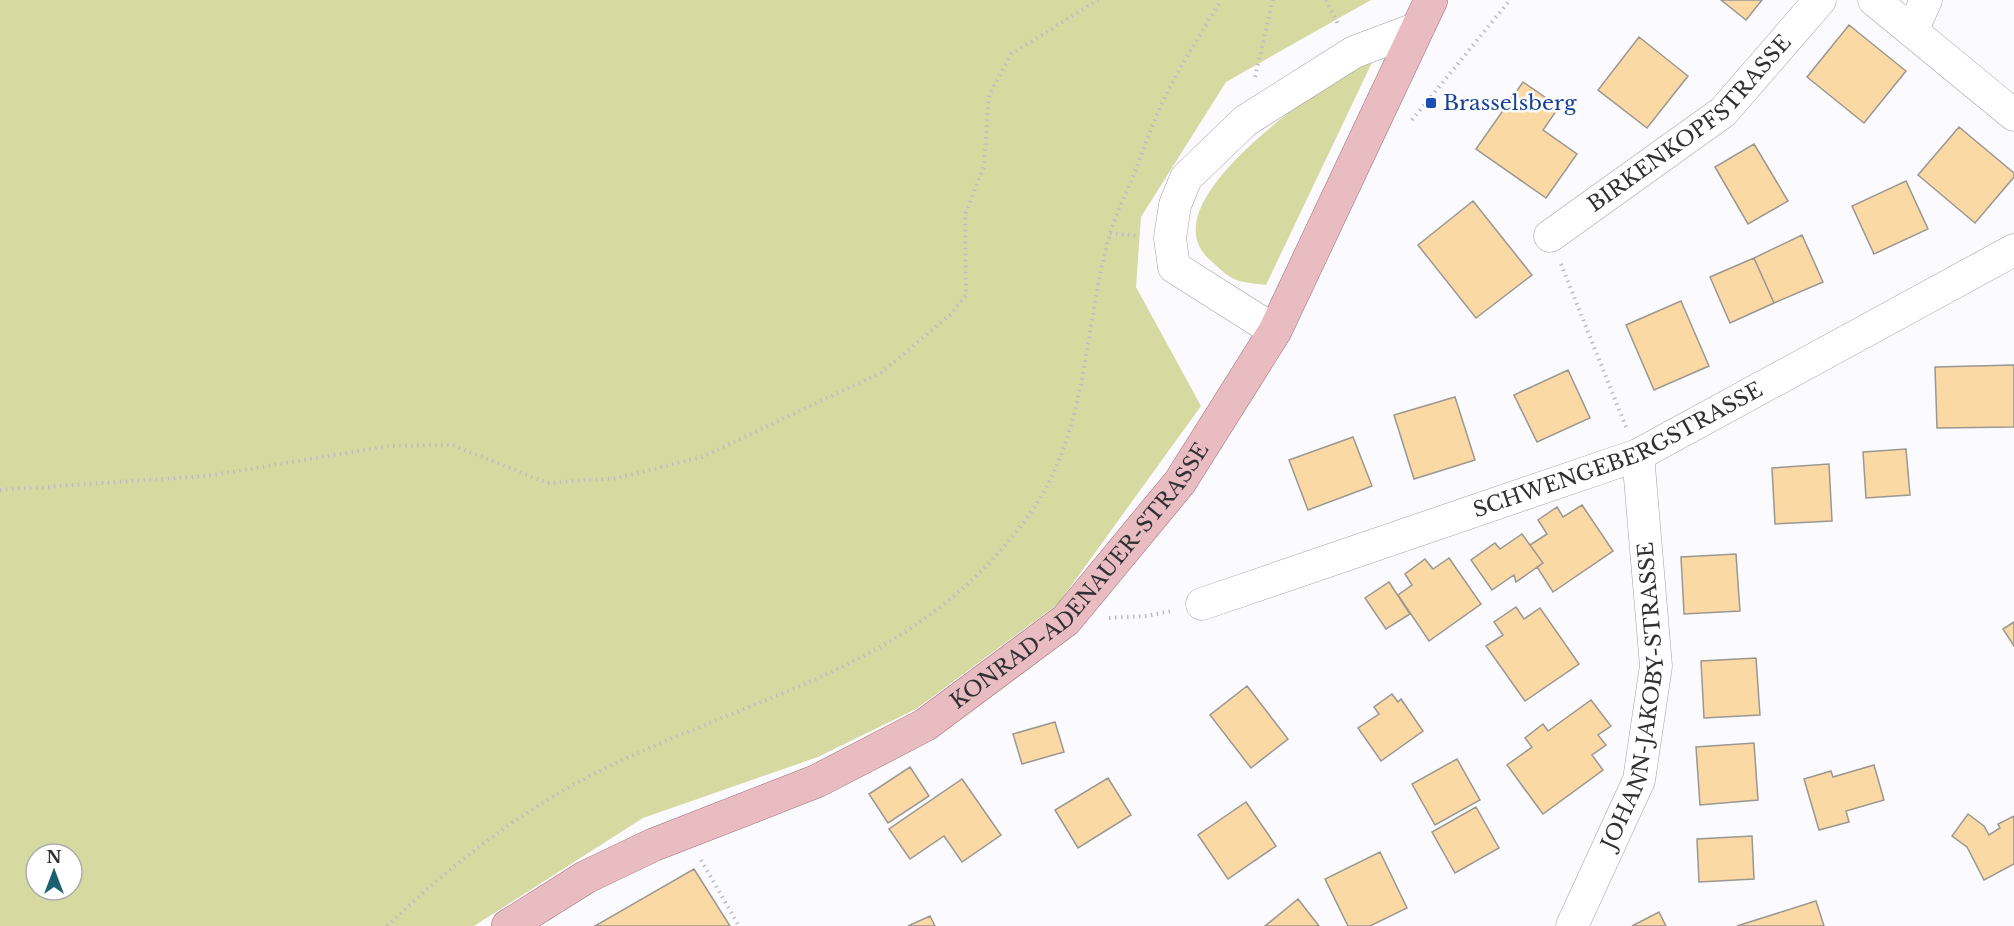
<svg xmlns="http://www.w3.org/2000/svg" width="2014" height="926" font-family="'Libre Baskerville',serif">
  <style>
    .green { fill: #d7daa0; fill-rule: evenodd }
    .building { fill: #fbd9a5; stroke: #9b9791; stroke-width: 1.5 }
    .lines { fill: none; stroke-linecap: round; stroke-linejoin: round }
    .minor-casing { stroke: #a2a1a7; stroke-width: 33 }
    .major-casing { stroke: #9f6f75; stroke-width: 34 }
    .path { stroke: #bebdc0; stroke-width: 4; stroke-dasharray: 1.5 4.5; stroke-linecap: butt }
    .minor { stroke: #fff; stroke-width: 32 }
    .major { stroke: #e9bcc1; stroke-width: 33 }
    .transit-dot { fill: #1a4fb4; stroke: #fff; stroke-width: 2 }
    .labels { text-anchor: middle; stroke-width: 5; stroke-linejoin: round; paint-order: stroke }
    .transit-label { font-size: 21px; fill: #164399; stroke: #fff; text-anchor: start }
    .street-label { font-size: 21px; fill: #313133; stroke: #fff }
  </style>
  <rect width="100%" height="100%" fill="#fbfafe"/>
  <path class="green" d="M0,0h1371l-145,82 -85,135 -5,70 65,119 -143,198 -142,105 -98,48 -175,61 -169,108h-474zM36,854h36v36h-36z
    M1378,50l-112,235c-33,-4 -32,-3 -56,-25 -68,-60 126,-182 168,-210z"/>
  <path class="building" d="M1721,0h41l-16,20z
    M1849,25l57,46 -42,52 -57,-46z
    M1639,37l49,39 -41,52 -49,-38z
    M1523,82l36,25 -16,23 34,24 -31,44 -70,-49z
    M1959,127l55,46v4l-39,46 -57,-48z
    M1754,144l34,57 -40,23 -33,-57z
    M1906,181l22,48 -54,25 -22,-48z
    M1473,201l59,74 -56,43 -58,-73z
    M1802,235l21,47 -49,21 -20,-45z
    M1754,258l20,45 -44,20 -20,-46z
    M1681,301l28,65 -55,24 -28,-65z
    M2014,365v62l-77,1 -2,-61z
    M1568,370l22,48 -53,24 -23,-47z
    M1455,397l20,63 -61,19 -20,-64z
    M1353,437l19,49 -64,24 -19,-50z
    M1906,449l4,46 -44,3 -3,-46z
    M1829,464l3,57 -57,3 -3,-56z
    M1582,505l31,46 -60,41 -16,-25 6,-4 -13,-18 17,-11 -9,-14 19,-13 6,10z
    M1522,534l21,29 -27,19 -2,-7 -22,15 -21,-30 24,-17 5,6z
    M1736,554l4,57 -56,3 -3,-57z
    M1449,558l32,46 -52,37 -31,-46 14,-10 -7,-11 20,-15 8,10z
    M1389,582l21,32 -24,15 -21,-31z
    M1516,607l8,12 16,-11 39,56 -54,37 -39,-55 17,-11 -9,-13z
    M2014,622v24l-11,-17z
    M1756,658l4,57 -56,3 -3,-57z
    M1247,686l41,53 -37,29 -41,-53z
    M1392,694l6,8 3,-3 22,32 -42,30 -23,-33 21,-14 -5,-7z
    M1591,700l20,26 -13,9 8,10 -14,10 11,15 -60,44 -36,-49 25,-18 -7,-9 18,-14 5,7z
    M1055,722l9,30 -42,12 -9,-30z
    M1754,743l4,57 -58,5 -4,-58z
    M1457,759l23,41 -45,25 -23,-41z
    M1874,765l10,35 -38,11 3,11 -30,8 -15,-51 27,-8 2,6z
    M910,767l19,29 -41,27 -19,-29z
    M1108,778l23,37 -53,33 -23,-38z
    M962,779l39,56 -39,27 -18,-26 -34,23 -21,-30z
    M1246,802l30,44 -48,33 -30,-44z
    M1476,807l23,41 -44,25 -23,-41z
    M1968,814l16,12 5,9 11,-7 -2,-4 16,-8v48l-30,16 -17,-33 -15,-11z
    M1752,836l2,43 -55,3 -2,-43z
    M1380,852l27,56 -37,18h-22l-23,-47z
    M694,869l36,57h-135z
    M1298,899l21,27h-54z
    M1816,901l8,25h-87z
    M1659,912l7,14h-34z
    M930,916l5,10h-27z"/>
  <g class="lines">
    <defs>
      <g id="minor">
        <path d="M1874,0l140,115"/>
        <path d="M1912,31l14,-31"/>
        <path id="s1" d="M1550,236l173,-124 97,-112"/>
        <path d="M1275,331l-101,-64 -4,-29 5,-33 11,-27 59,-57 109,-69 64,-24"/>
        <path id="s2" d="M1202,604l436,-149 376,-205"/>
        <path id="s3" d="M1572,926l67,-146 17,-114 -18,-211"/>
      </g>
      <g id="major">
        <path id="s4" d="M508,926l78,-49 67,-32 164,-64 108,-56 141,-105 114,-138 95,-151 156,-331"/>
      </g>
    </defs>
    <use href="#minor" class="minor-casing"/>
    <use href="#major" class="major-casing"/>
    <path class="path" d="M1326,0l13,26
      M1255,77l18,-77
      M1412,120l98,-120
      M1110,233l29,3
      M1561,264l65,163
      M0,490l206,-14 184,-30 62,-1 96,38 69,-5 85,-21 180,-85 68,-57 16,-20 -1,-80 19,-49 5,-71 22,-41 87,-54
      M1109,618l37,-2 26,-5
      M701,860l38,66
      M387,926c64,-61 135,-117 215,-156 157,-78 313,-100 424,-251 64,-85 56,-188 84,-285 5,-19 15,-37 22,-55 9,-23 17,-46 27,-69 17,-38 40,-74 62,-110"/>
    <use href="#minor" class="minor"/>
    <use href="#major" class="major"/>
  </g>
  <rect class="transit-dot" x="1425" y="97" width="12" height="12" rx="3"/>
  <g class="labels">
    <g class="transit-label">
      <text x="1443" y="110">Brasselsberg</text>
    </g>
    <g class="street-label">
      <text dy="7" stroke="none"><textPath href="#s1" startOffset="180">BIRKENKOPFSTRASSE</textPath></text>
      <text dy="7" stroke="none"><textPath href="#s2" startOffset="444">SCHWENGEBERGSTRASSE</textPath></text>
      <text dy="7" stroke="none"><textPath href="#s4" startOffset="681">KONRAD-ADENAUER-STRASSE</textPath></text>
      <text dy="7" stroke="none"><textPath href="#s3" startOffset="243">JOHANN-JAKOBY-STRASSE</textPath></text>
    </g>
  </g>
  <g transform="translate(54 872)"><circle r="28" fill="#ffffff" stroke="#adadad" stroke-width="1.5"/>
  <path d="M0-4.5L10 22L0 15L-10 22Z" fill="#1a6071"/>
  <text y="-9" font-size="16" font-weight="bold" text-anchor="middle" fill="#313133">N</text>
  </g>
</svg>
